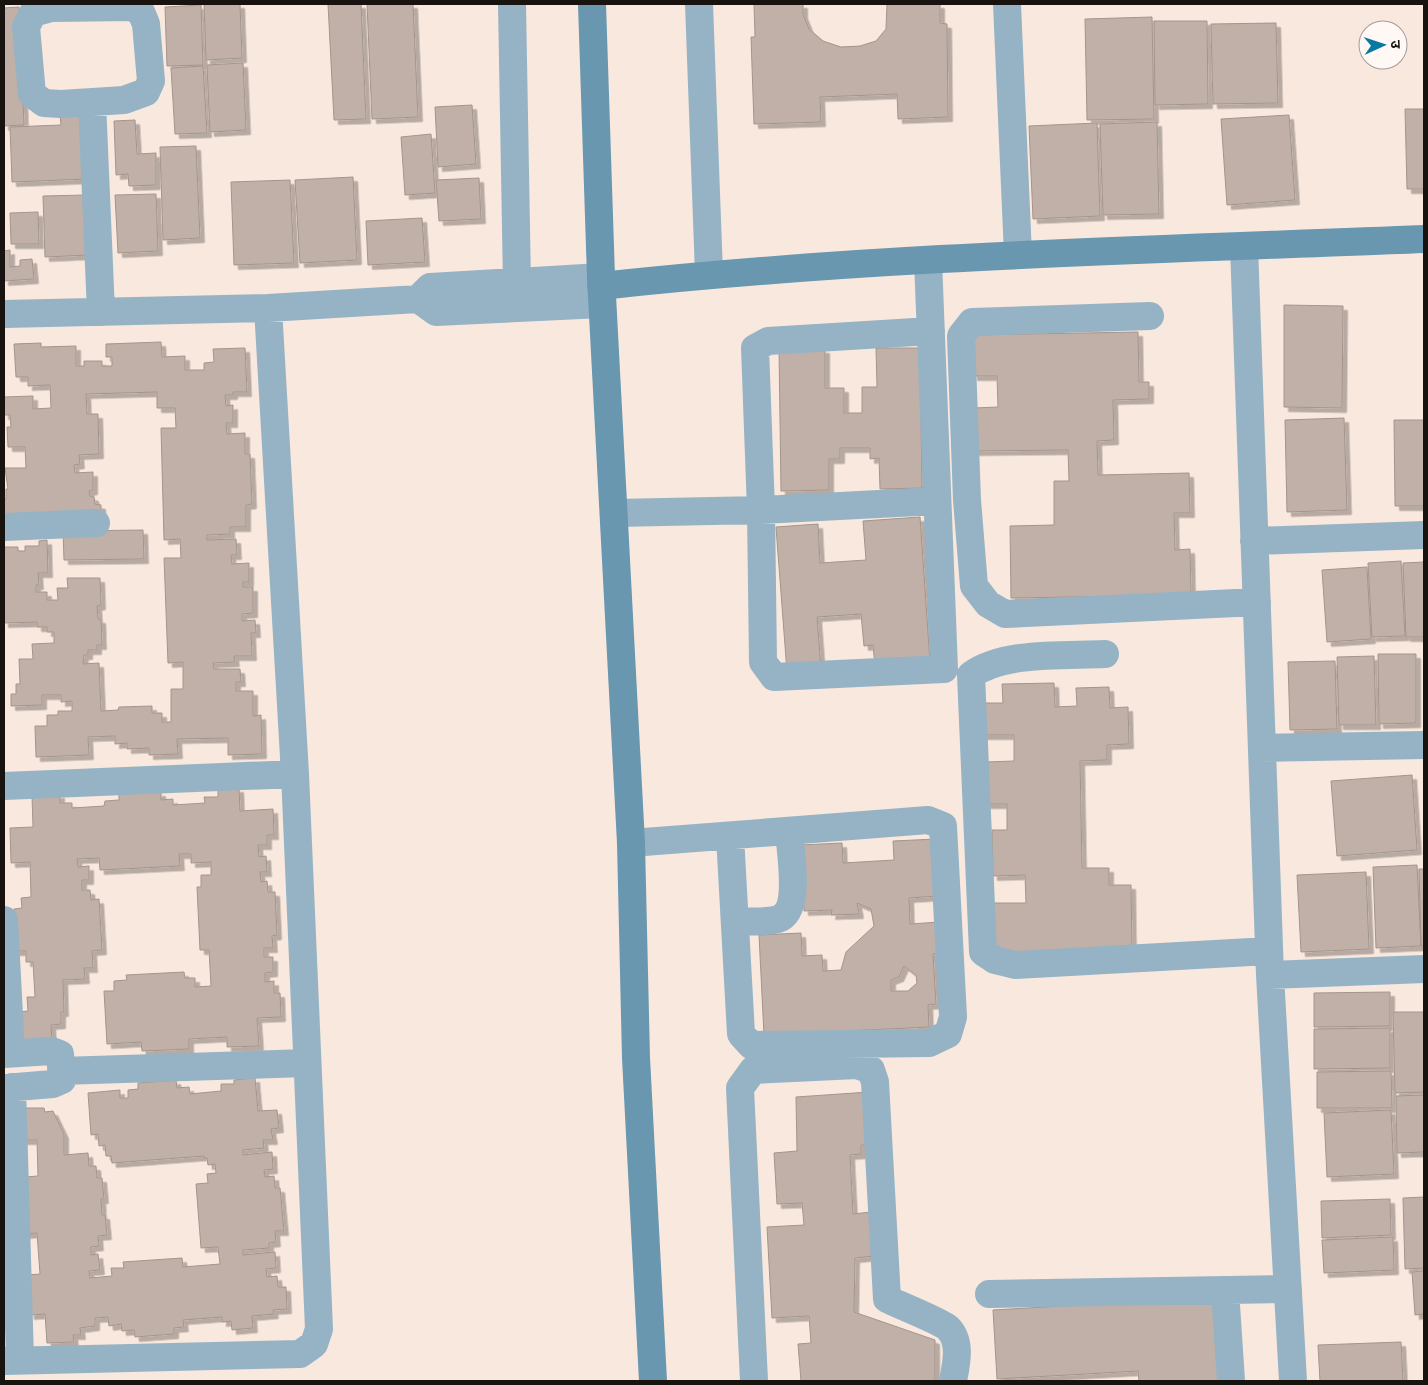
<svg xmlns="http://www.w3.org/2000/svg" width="1428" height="1385" font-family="Helvetica,'Noto Sans Devanagari',sans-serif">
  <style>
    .building { fill: #c1b0a7; stroke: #a4948b; fill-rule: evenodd; filter: url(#shadow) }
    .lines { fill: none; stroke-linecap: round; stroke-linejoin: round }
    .street { stroke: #95b3c4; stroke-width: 28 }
    .secondary { stroke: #6897af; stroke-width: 28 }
  </style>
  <defs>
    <filter id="shadow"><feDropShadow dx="4.5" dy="4.5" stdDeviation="0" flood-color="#0004"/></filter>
  </defs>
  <rect width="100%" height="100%" fill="#f9e8de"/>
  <path class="building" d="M204,4h36l2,54 -36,2z
    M328,4h33l5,115 -32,1z
    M367,4h46l5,113 -46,2z
    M754,4h49v10l6,15 14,12 18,6 19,-1 16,-5 10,-12 1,-25h53v19l7,1 1,93 -50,2 -1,-25 -77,3 1,25 -67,2 -3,-87h4z
    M201,5l2,60 -36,1 -2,-59z
    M19,7l5,118 -20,1v-118z
    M1152,17l2,102 -67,1 -2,-101z
    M1154,21h53l1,83 -53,1z
    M1276,23l2,80 -65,1 -2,-80z
    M243,63l3,67 -36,2 -3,-67z
    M203,66l4,67 -32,1 -4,-66z
    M472,105l4,59 -38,3 -3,-60z
    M1405,109h19v80h-17z
    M60,115h24l3,64 -75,3 -2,-55 51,-2z
    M1289,115l6,85 -68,5 -6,-86z
    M135,120l2,34 19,-1v32l-27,1 -1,-12 -12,1 -2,-54z
    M1157,122l2,92 -56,1 -3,-91z
    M1097,123l3,93 -67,3 -4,-93z
    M431,134l4,59 -30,2 -4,-58z
    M196,146l4,92 -37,2 -3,-93z
    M353,177l4,83 -57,3 -5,-83z
    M479,178l2,41 -42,2 -3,-41z
    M290,180l4,83 -60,2 -3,-83z
    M156,194l2,57 -40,2 -3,-58z
    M86,195l2,60 -43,2 -2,-61z
    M38,212l1,32h-28l-1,-31z
    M422,218l3,44 -57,3 -2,-44z
    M10,250v17l10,-1v-6l12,-1 2,20 -30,2v-30z
    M1284,305l59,1 -1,102 -58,-1z
    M1138,332l1,50h10v17l-36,1 1,40 -17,1 1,34 91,-2 1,40h-16l1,37 15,-1 1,46 -180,3 -1,-72 44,-1v-44h15l-1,-31 -94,1v-43l24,-1 -1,-31h-24l-1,-41z
    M161,342l1,15 23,-1v14h19v-7l10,-1 -1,-13 32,-1 2,44h-14v3h-8l1,11 7,-1v18h-7l1,11 18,-1v21h5l2,50 -6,1v22h-16v7l-23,1v5l29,-1 1,16h-6l1,9 17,-1v19h-6v5h10v26l-11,1v7l13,-1 1,13h-5l1,23h-18l1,6 -22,1 1,6h26l1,13h-5v9h17v25l8,-1 1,39 -34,1v-17l-51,1 1,15 -29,1v-7l-22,1v-6l-12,1v-8l-27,1 1,18 -53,2 -1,-31h12v-11h11v-4h14v-10l-11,1v-7h-19v10l-31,1v-12h5v-10h4l-1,-25h14l-1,-15 22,-1v-11h-7v-5h-10v-5l-33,1v-76h14v4h7v-5h14v-5l8,-1 1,33h-10l1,12h-3v7h11v8h11l-1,-12h11l-1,-10h33l1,27 -4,1 1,13h3l1,26h-5v5h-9v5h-4l-1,9 16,-1 2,48 17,-1 1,-3 33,-1v7h10v9h9v-33h12v-27l-15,1 -4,-105h17l-1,-19 -16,1 -3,-112h15l-1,-20h-18v-16l-71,2 1,20h11l1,40 -20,1 1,9 -6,1 1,8 18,-1v18l-4,1 1,5 4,1 1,7 6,1v13l-97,3v-22h2v-10h2l-3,-21h21l-1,-21h-17l-1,-20h4l-1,-12h-6v-18l29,-1v13l18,-1 -1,-23 -22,1v-9h-12l-2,-33 27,-1v4l35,-1v20h8v-5h18v5h10v-9h-6v-13z
    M876,348h44l2,140 -42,1 -1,-31 -9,1v-11h-30v11h-11v31l-48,1 -2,-142h46v39h19v25h18v-26h15z
    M1344,418l3,92 -60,2 -2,-92z
    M1394,420h30v86h-29z
    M920,517l10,145 -55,4 -2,-21 -9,1 -3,-32 -44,3 4,52 -34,3 -11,-145 42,-3 2,39 46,-3 -3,-39z
    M143,530l1,29 -80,1 -1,-29z
    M1401,561l4,75 -33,1 -4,-74z
    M1424,562v75h-18l-3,-74z
    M1367,567l4,72 -44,3 -5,-72z
    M1378,654h38v69l-37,1z
    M1374,656l2,69h-37l-2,-68z
    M1335,661l2,68 -47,1 -2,-68z
    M1054,683l1,24 22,-1 -1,-18 33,-1 1,21 18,-1 1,37 -22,1v15l-27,1 2,107h27v17h22l1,67 -144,2v-51h38l-1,-28 -32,1 -1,-46h15v-26h-21v-42l28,-1v-26h-33v-32h22l-1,-19z
    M1412,775l5,75 -80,6 -6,-75z
    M239,788l1,23 33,-2 1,26h-7v10h-9l1,12 7,-1 1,16h-7l1,10 6,-1 1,11h7l2,43 -5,1 1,12h-9v9h9v15l-8,1v9l9,-1v12h6l1,24 -24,1 2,28 -32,1v-10l-38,2v10l-47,2 -1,-9 -34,2 -3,-53h10v-10l13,-1 -1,-5 58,-3 1,6h10v9l16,-1 -2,-36h-9l-3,-63h4v-12h10v-13l-20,1v-9h-12l1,12 -80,4 -1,-12 -22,1 1,8 11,-1v14h-7v10h8l1,10 8,-1 3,51 -10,1 1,17h-9l1,11 -22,1 1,32h-3v12l-10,1 1,18 -32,2 -1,-33 9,-1 -1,-14h8l-2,-35h-7v-11h-11l-1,-42 8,-1 -1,-10 10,-1 -1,-35 -19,1 -1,-35 23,-1 -1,-32 28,-1v9h12v5l32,-2 1,-5 14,-1v-6l42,-2v8l12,-1v6l32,-2 -1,-6h14v-8z
    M936,839l2,57 -29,2 1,26 30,-2 1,31 -8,1 3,50 -8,1 1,22 -165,8 -5,-100 42,-2 1,23 20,-1 1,16 18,-1 5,-18 28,-26 -3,-17 -14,-6 2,11 -28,1 1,-5 -28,1 -3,-66 41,-2 1,20 51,-3 -1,-19zM904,966l12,9 1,8 -9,8h-17v-11l8,-3z
    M1417,865l4,81 -45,2 -3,-81z
    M1419,869h5v77h-3z
    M1366,872l3,77 -68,3 -4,-77z
    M1390,992v34l-76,1v-34z
    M1393,1012h31v80l-29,1z
    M1390,1028v40l-76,1v-40z
    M1391,1071l1,37h-75v-36z
    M255,1078l3,33 19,-1 2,18 -8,1 2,11h-10l1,8 -21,2v5l29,-3 1,17 -9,1 1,7 9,-1 1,12h5l4,43h-9l1,11 -7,1v5l-26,2v5l32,-3 1,16 -10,1 1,8 10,-1 1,11h8l1,22 -14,1 1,4 -22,2 1,12 -21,2 -1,-9 -9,1v-5l-39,3 1,7 -10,1v6l-39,3 -1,-7 -12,1 -1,-7 -12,2 -1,-9 -13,1v8l-15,2 1,7h-8l1,7 -27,1 -2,-29 -15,1 -3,-40 13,-1 -3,-41 -14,1 2,-57 13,-1 -1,-36h-18l1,-32h24l1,4 8,-1 11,23v21l24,-2 1,13h7l1,12h5l2,21h-3l1,16h3l2,20 -9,1 1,10 -8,1v8l7,-1 2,16 -11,1 1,7 22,-2 -1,-8h13l-1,-6 59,-4 1,9 37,-3 -2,-17 -17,1 -5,-64 12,-1 -1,-9 9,-1 -1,-9 -7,1 -1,-7 -2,1 -1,-3 -92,7 -1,-7h-5l-1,-11 -6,1 -1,-12 -7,1 -3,-42 32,-3v8h8v-8l10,-1v-6l38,-3 1,8 12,-1 1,7 31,-3v-7h13v-4z
    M869,1092l3,53h-11v9l-11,1 3,59 18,-2 3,44 -19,2 -1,54 81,28v41h-134l-3,-37 13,-1 -2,-27 -37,2 -5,-91 37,-2 -2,-22 -25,1 -3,-51 23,-2 -1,-54z
    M1424,1095v57l-27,1 -1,-57z
    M1391,1110l3,64 -67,3 -3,-64z
    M1424,1197v71l-19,1 -2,-71z
    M1390,1199l1,36 -69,3 -1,-37z
    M1393,1237l1,33 -70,3 -2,-33z
    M1424,1271v43l-9,1 -3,-43z
    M1220,1297l5,84h-86l-1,-10 -141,8 -4,-69z
    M1401,1342l2,39h-83l-2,-36z"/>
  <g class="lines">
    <path class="street" d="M512,4l5,280
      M699,4l10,270
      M1007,4l11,251
      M131,7l10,5 5,12 5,57 -5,11 -22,8 -63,4 -17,-1 -12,-9 -6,-67 7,-14 18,-5z
      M92,102l9,210
      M1244,246l26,729 23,406
      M928,260l16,409 -170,8 -11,-15 -2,-152 -6,-162 13,-7 163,-10
      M418,299l18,13 166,-8
      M4,314l264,-6 150,-9 12,-12 171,-10
      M1150,316l-178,6 -11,14 6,164 7,86 14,18 17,10 252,-12
      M615,513l146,-3 176,-9
      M4,527l92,-4
      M1254,541l170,-6
      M1105,654c-40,2 -101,-3 -134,21l12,277 12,8 20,5 254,-14
      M1262,748l162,-3
      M4,786l291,-12
      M631,843l297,-23 15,6 10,191 -5,17 -19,9 -178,2 -10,-11 -11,-198
      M4,920l7,133
      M735,921c13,0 31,2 43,-2 24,-8 12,-68 11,-88
      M1270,975l154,-6
      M4,1054l48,-3 8,3 2,26 -9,4 -49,4
      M61,1071l245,-8
      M12,1087l8,273
      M1225,1290l6,91
      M989,1294l299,-5
      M4,1361l296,-7 14,-10 5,-15 -24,-555 -27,-466
      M754,1381l-14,-293 13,-18 104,-5 14,5 4,12 12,217c12,6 53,22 61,29 14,14 8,37 5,53"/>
    <path class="secondary" d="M592,4l9,273 30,566 5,215 17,323
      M601,286c273,-30 549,-36 823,-47"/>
  </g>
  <rect width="1428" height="1385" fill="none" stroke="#191310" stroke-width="10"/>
  <g transform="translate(1383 45) rotate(87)"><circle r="24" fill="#fff8f4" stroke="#a39c99"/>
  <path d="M0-4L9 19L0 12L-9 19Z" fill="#0879a3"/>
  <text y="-8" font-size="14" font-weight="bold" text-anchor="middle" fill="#191310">उ</text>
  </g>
</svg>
